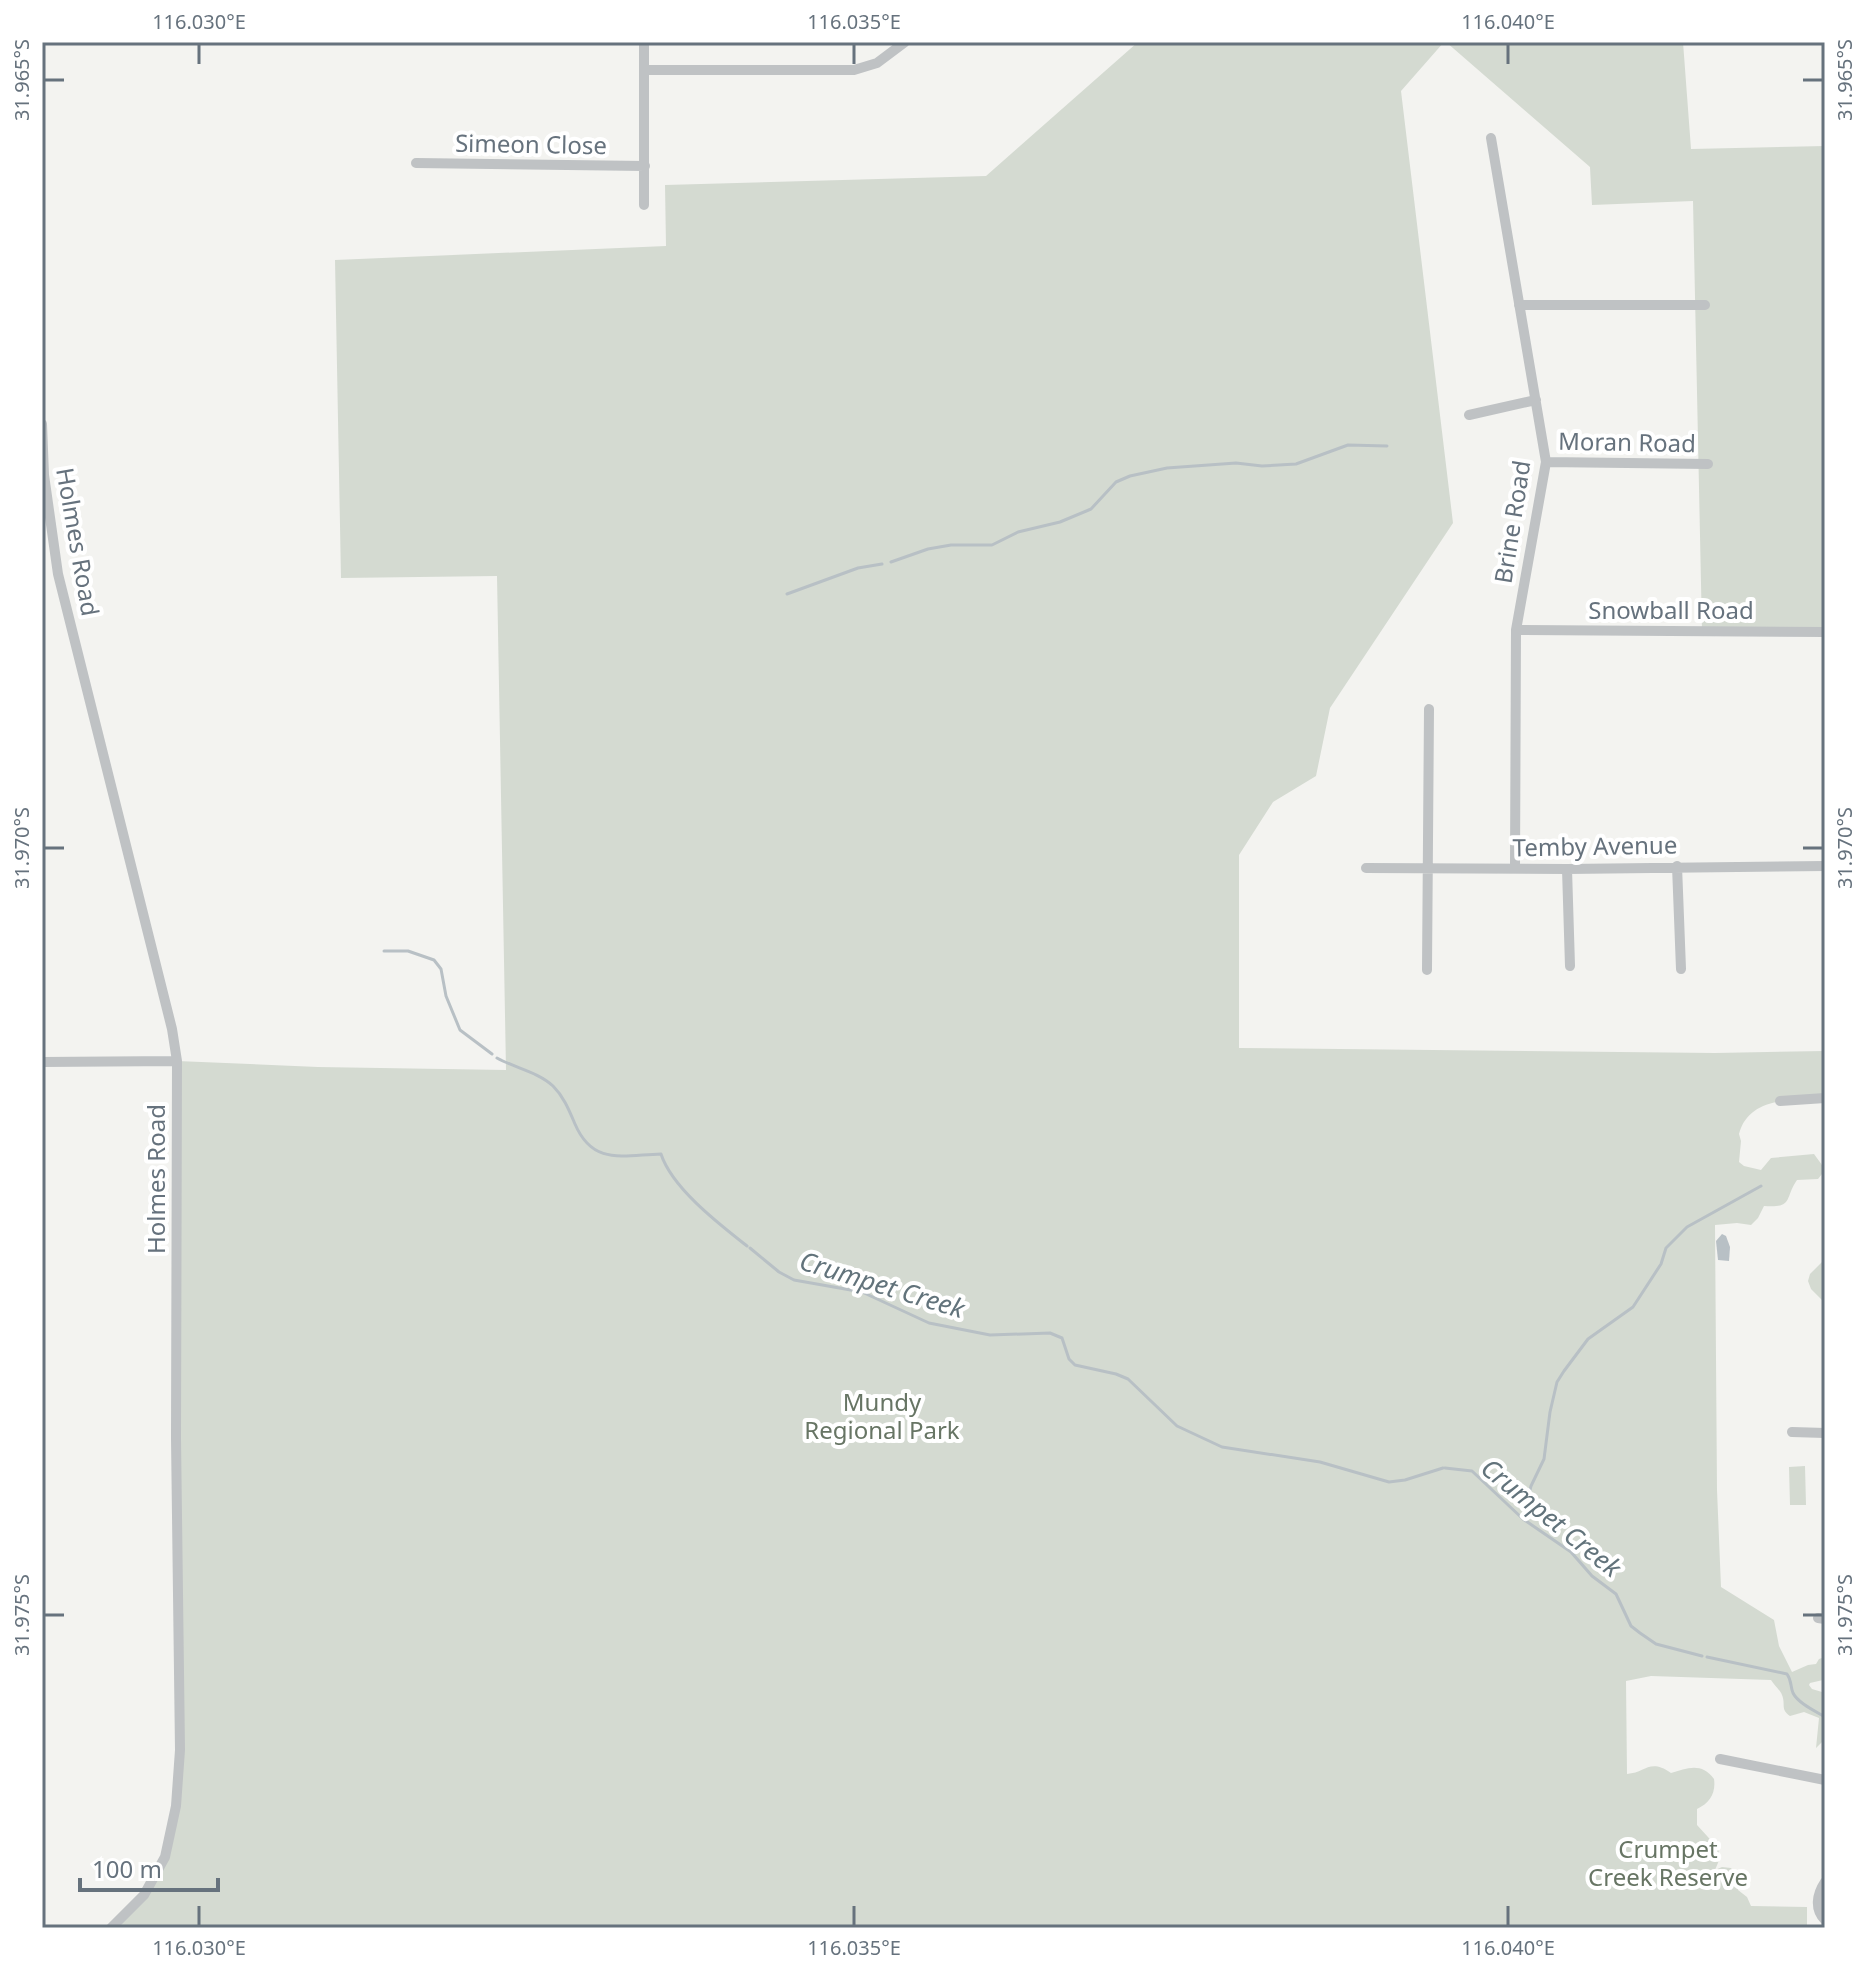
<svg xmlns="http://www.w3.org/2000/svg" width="1867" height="1970" font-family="'Noto Sans',sans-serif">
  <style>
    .green { fill: #d4dad1 }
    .water { fill: #b8c0c5 }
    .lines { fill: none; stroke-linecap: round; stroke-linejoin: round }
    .stream { stroke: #b8c0c5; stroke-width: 3 }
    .minor { stroke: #bfc2c4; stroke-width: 10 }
    .ticks { fill: none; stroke: #66727d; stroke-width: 3 }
    .labels { text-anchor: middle; stroke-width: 8; stroke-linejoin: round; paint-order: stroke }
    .street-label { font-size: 24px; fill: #66727d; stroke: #fff }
    .park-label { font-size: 24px; fill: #677564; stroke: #fff }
    .water-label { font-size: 26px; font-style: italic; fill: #62737b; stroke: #fff }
    .neatline { fill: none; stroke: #66727d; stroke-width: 3 }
    .ticks-label { font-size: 20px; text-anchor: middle; fill: #66727d }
  </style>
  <rect width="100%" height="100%" fill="#f3f3f0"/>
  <path class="green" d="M1138,42h306l-43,49 52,432 -123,185 -14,68 -43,26 -34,53v193l476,5 110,-2v47c-32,2 -76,-2 -86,36l2,7 -2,21 5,4 17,4 10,-12 43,-4 8,11v9l-4,5 -21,1c-13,19 -3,28 -33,26l-6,12 -7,7 -14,-2 -22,2 2,265 4,97 53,33 5,26 13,26 16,-7 8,-1 3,-5 6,-2 -2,23 -13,3 -1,2 3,4 10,3 3,6v41l-9,9 3,-30 -15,-6 -14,4c-10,-7 -4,-11 -8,-21 -2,-5 -8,-10 -11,-15l-120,-4 -25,5 1,93c19,-1 22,-16 44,-1 16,-5 31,-11 43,6 2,14 -4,24 -17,30v16l21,23 2,10 -5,12 7,-3 9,1 4,6 3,16 9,7 4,9 56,1v21h-1696l33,-33 21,-38 11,-51 1,-745 141,6 188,3 -9,-494 -156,2 -6,-318 331,-14 -1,-61 321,-9z
    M1446,42h237l8,107 134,-3v486l-123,-1 -9,-430 -101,4 -2,-38z
    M1825,1259v53l-3,-12 -11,-11 -3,-8 2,-7z
    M1805,1466l1,39h-16l-1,-38z"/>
  <path class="water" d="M1722,1234l4,2 4,11 -1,14 -11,-1 -2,-19z"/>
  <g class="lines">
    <path class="stream" d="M891,562l37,-13 23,-4h41l26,-13 42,-10 31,-13 25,-27 14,-6 37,-8 69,-5 26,3 34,-2 52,-19 39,1
      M787,594l71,-26 24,-4
      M384,951h24l26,9 7,9 5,27 14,34 32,24
      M497,1058c18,10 41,14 56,28 11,11 16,24 22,38 18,42 48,31 86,30 11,34 58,70 86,92
      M750,1248l29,24 15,8 68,12 67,31 61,12 60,-2 12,5 7,21 6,6 41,9 12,5 49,47 45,21 98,15 69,20 16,-2 38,-12
      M1445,1468l27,3 51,48 48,33 21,24 24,18 15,32 9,7 16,11 46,12
      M1523,1519l8,-33 13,-27 6,-47 7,-30 7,-11 24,-32 45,-32 28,-43 5,-16 21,-21 74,-41
      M1707,1657l80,17c5,7 3,12 6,19 5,10 22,18 32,24"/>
    <path class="minor" d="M645,70h209l23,-7 28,-21
      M1491,138l55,324 -30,168 -1,238
      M416,163l229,3
      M644,205v-163
      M1519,305h186
      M1469,415l67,-15
      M42,424l2,51 14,99 114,455 5,32 -1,377 4,312 -4,56 -11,51 -21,38 -33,33
      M1546,462l162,2
      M1516,630l309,2
      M1677,866l4,103
      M1366,868l201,1 258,-3
      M1567,869l3,97
      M1427,970l2,-261
      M42,1062l135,-1
      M1780,1101l45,-3
      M1792,1432l33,1
      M1818,1618l7,1
      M1720,1759l105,21
      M1825,1882c-8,12 -11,27 0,38"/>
  </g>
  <path class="ticks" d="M199,44v20M854,44v20M1508,44v20M44,80h20M1803,80h20M44,848h20M1803,848h20M44,1615h20M1803,1615h20M199,1906v20M854,1906v20M1508,1906v20"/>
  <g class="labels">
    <g class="street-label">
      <text transform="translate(531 145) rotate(1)" y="8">Simeon Close</text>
      <text transform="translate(1627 443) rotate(1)" y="8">Moran Road</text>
      <text transform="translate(1513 522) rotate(-81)" y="8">Brine Road</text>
      <text transform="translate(77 542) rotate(80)" y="8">Holmes Road</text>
      <text x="1671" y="619">Snowball Road</text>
      <text transform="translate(1595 847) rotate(-1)" y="8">Temby Avenue</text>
      <text transform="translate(157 1179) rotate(-90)" y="8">Holmes Road</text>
    </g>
    <g class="park-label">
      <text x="882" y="1411">Mundy<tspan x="882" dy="28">Regional Park</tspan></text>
      <text x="1668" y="1858">Crumpet<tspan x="1668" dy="28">Creek Reserve</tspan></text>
    </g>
    <g class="water-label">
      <text transform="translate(882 1285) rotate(17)" y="9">Crumpet Creek</text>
      <text transform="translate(1551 1518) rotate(39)" y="9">Crumpet Creek</text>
    </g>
  </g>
  <rect width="1867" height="1970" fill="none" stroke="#ffffff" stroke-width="88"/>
  <path d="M80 1878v12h138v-12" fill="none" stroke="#66727d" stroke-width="4"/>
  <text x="92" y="1878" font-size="24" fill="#66727d" stroke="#ffffff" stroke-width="6" paint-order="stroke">100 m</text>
  <rect x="44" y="44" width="1779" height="1882" class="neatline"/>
  <g class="ticks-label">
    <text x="199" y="29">116.030°E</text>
    <text x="854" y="29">116.035°E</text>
    <text x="1508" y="29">116.040°E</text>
    <text transform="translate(22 80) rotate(-90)" y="7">31.965°S</text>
    <text transform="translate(1845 80) rotate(-90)" y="7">31.965°S</text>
    <text transform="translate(22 848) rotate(-90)" y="7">31.970°S</text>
    <text transform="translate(1845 848) rotate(-90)" y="7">31.970°S</text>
    <text transform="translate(22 1615) rotate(-90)" y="7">31.975°S</text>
    <text transform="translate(1845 1615) rotate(-90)" y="7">31.975°S</text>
    <text x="199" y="1955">116.030°E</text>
    <text x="854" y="1955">116.035°E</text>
    <text x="1508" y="1955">116.040°E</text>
  </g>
</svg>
